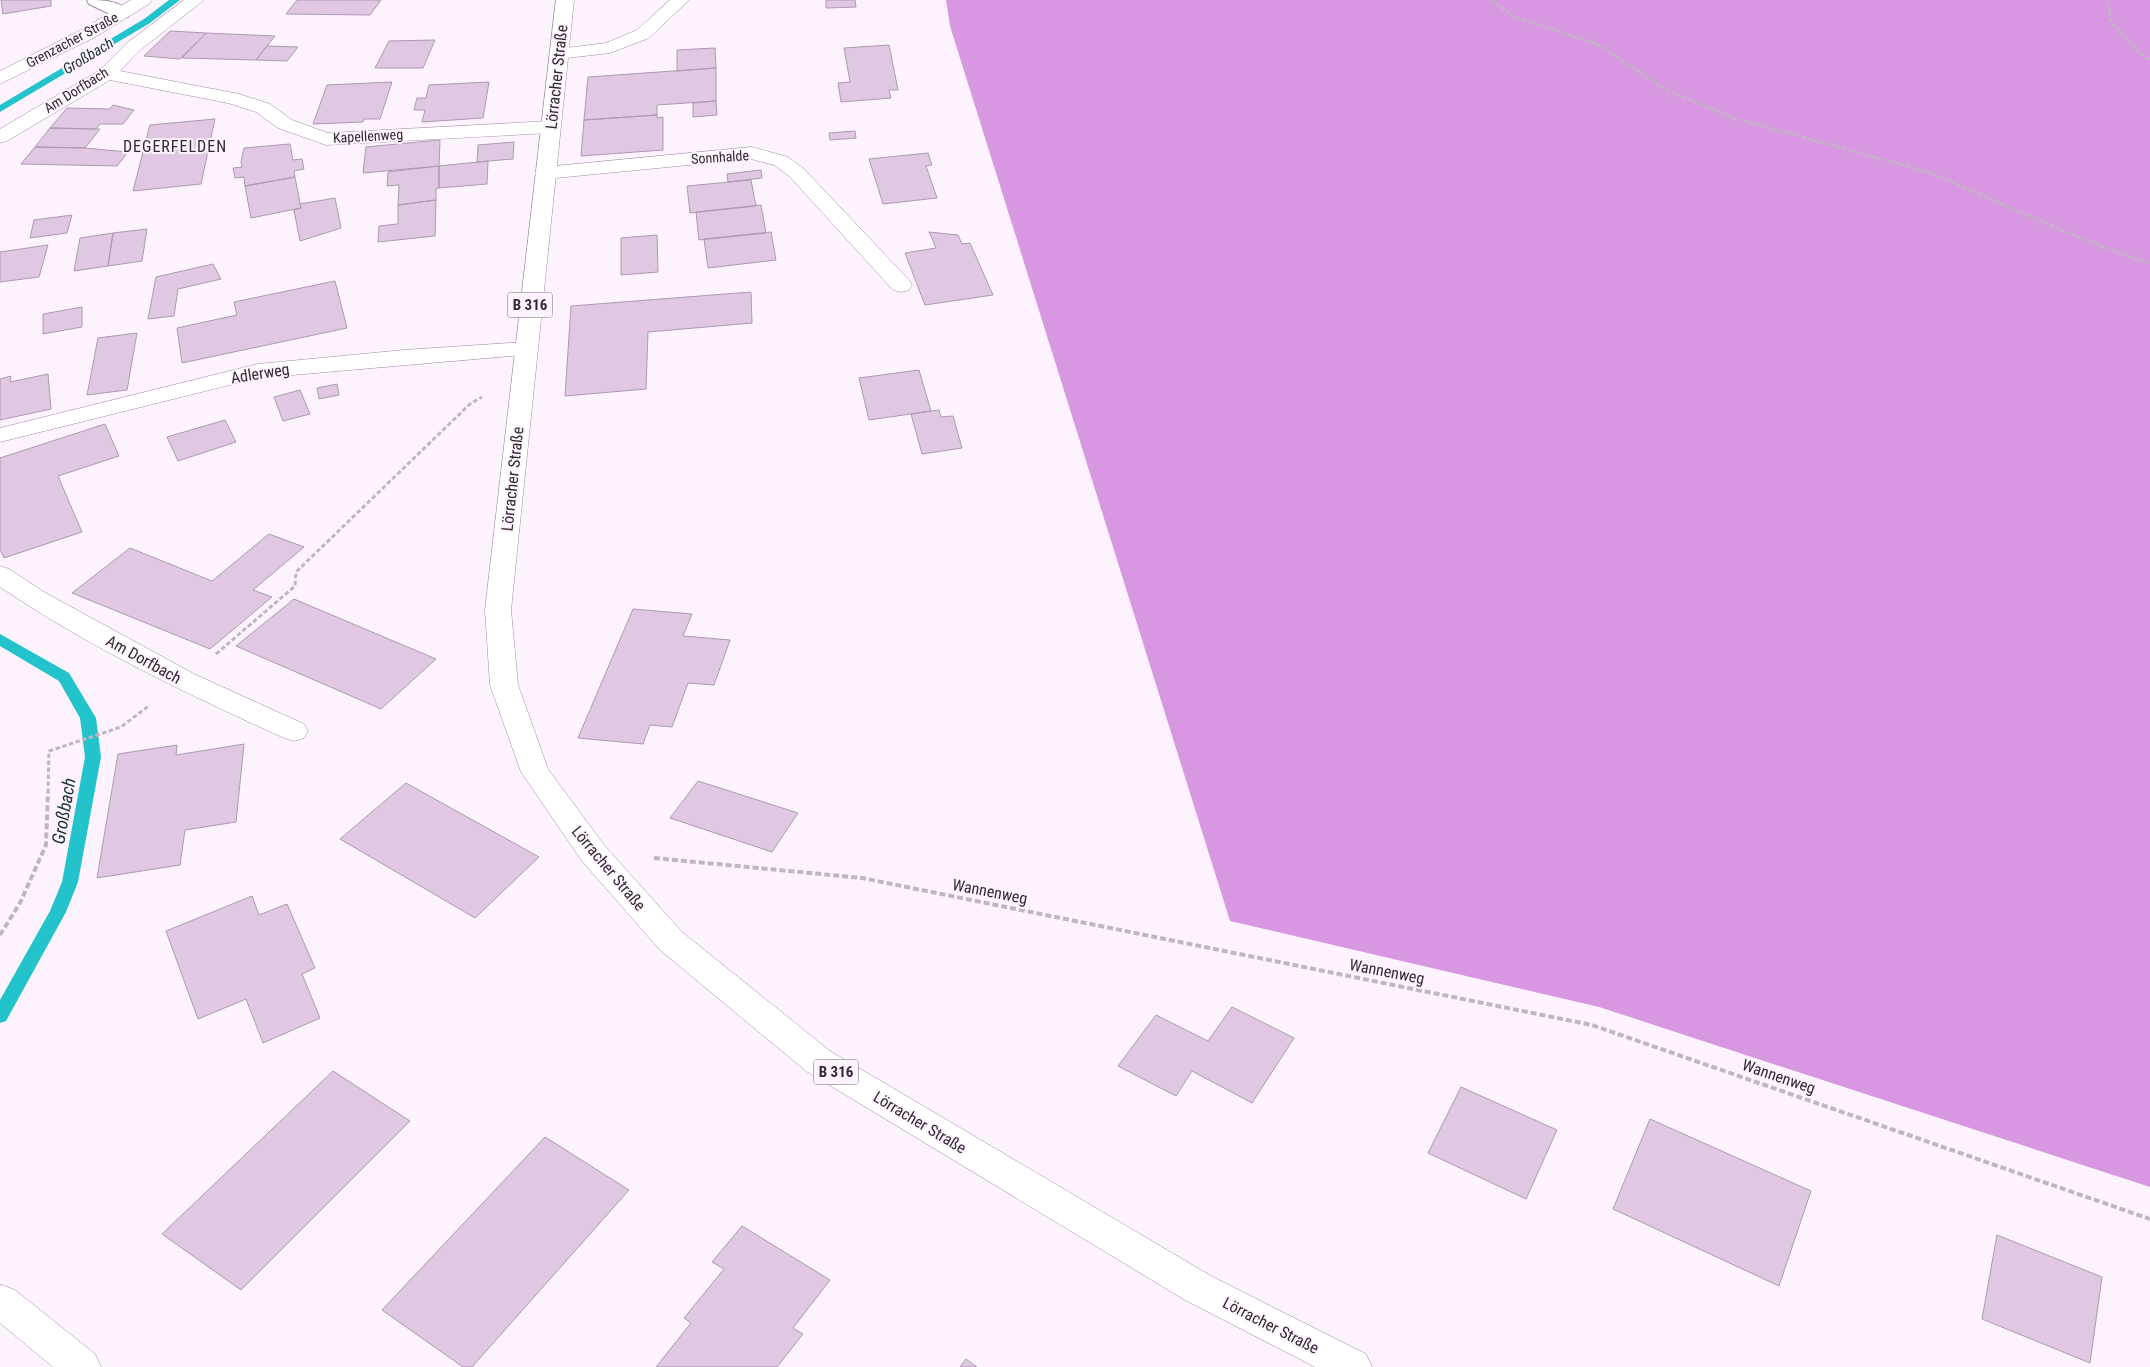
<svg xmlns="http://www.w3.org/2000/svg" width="2150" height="1367" font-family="'Roboto Condensed',sans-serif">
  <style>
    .forest { fill: #d798e1 }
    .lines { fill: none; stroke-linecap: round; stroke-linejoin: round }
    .stream { fill: #22c3cb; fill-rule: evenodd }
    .building { fill: #e0c8e3; stroke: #ae98b2 }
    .lane-casing { stroke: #a18ba4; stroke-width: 2 }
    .street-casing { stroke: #a18ba4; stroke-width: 1 }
    .secondary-casing { stroke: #a18ba4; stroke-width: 1 }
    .primary-casing { stroke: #a18ba4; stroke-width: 1 }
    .path-far2 { stroke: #bfb6c0; stroke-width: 2.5; stroke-dasharray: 4 2; stroke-linecap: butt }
    .path-far1 { stroke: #bfb6c0; stroke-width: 3; stroke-dasharray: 4.5 2.5; stroke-linecap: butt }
    .path { stroke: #bfb6c0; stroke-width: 4; stroke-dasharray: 6 3; stroke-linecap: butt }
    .lane { fill: #fff; fill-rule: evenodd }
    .street { fill: #fff; fill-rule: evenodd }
    .secondary { fill: #fff; fill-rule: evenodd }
    .primary { fill: #fff; fill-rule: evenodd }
    .labels { text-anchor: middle; stroke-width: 4; stroke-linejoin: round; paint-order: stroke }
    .far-street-label { font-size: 14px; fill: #322933; stroke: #fdf3fe }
    .far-water-label { font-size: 15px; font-style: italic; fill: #1b3334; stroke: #fdf3fe }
    .shield { fill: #fdf3fe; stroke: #6f6670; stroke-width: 1 }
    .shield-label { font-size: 15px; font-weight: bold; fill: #322933 }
    .street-label { font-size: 16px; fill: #322933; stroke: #fdf3fe }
    .far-quarter-label { font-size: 16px; letter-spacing: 1px; fill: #322933; stroke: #fdf3fe }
    .water-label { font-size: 18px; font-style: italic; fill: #1b3334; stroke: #fdf3fe }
  </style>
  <rect width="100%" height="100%" fill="#fdf3fe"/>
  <path class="forest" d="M946,0h1204v1187l-551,-180 -369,-86 -280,-895z"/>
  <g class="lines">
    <path class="stream" d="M169,0h11l-30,23 -150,89v-7l144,-86z
      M0,634l69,39 27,45 5,39 -23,125 -12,30 -60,109 -6,2v-23l50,-89 12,-29 23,-125 -5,-39 -21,-37 -59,-35z"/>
  </g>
  <path class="building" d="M1,0h50v6l-48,8z
    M297,0h84l-11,15 -84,-1z
    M826,0h29l1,7 -30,1z
    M170,31l36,2 -26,26 -36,-3z
    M206,33l69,3 -19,24 -74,-2z
    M435,40l-12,28h-48l14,-27z
    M889,45l9,45h-9l2,8 -50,4 -3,-19 12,-1 -6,-34z
    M267,46l31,1 -11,14 -31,-1z
    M715,48l1,20 -39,3v-21z
    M716,68v33l-59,4v10l-73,5 4,-43z
    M392,82l-12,37h-16l-1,3 -50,2 14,-39z
    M489,82l-6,36 -61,4 3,-12h-11l3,-12h9l3,-13z
    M716,101l1,14 -24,2v-14z
    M113,105l21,5 -11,14h-23l-4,5 -46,-1 17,-20 43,1z
    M657,115v3l6,-1v33l-82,6 3,-36z
    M215,119l-14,65 -68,7 17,-66z
    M50,128l46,1h4l-15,19 -50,-1z
    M855,131l1,7 -26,2 -1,-7z
    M440,140l-1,26 -76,7 3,-26z
    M514,142l-1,17 -36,3 1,-17z
    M290,144l3,16 9,-1 2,10 -10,2 1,6 -50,9 -1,-9 -9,1 -2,-10 9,-1 -1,-5 3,-14z
    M35,147l50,1 43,4 -11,14 -96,-2z
    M928,153l4,12 -6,1 11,32 -54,6 -14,-45z
    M488,161l-1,23 -48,4v-22z
    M439,166v22l-3,1v11l-38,5 1,-20 -12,1 1,-14z
    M761,170l1,8 -34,4 -1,-8z
    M295,177l6,31 -50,10 -6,-32z
    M751,180l5,26 -66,7 -3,-27z
    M335,198l6,30 -41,13 -6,-31 7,-2 -1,-4z
    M436,200l-1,36 -57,6 1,-16 19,-2v-19z
    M761,205l5,28 -67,7 -3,-28z
    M72,215l-5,18 -37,5 4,-18z
    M147,229l-5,32 -34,5 5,-33z
    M771,232l5,28 -68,8 -4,-29z
    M929,232l29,3 4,9 8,-1 23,52 -68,10 -20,-52 31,-5z
    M113,233l-5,33 -34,5 6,-33z
    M657,235l1,37 -37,3v-37z
    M48,245l-9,32 -39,5v-30z
    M213,264l8,15 -43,10 -4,27 -26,3 8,-42z
    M335,281l12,47 -165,35 -5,-35 60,-13 -3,-13z
    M751,292l1,31 -104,9 -2,57 -81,7 6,-90z
    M82,307v20l-39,7v-20z
    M137,333l-10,57 -40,5 11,-57z
    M919,370l12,41 -62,9 -10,-42z
    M48,374l3,35 -51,11v-41l11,-3 -1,6z
    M337,384l2,11 -20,4 -2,-11z
    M300,390l10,24 -27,7 -9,-24z
    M939,410l2,7 12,-1 9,32 -40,6 -11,-40z
    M225,420l11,22 -58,19 -11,-24z
    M105,424l14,32 -61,20 24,56 -78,26 -4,-9v-91z
    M269,534l35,13 -51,43 19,7 -62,52 -138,-56 58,-45 82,33z
    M294,599l142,60 -55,50 -145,-63z
    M633,609l59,5 -9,22 47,4 -16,45 -26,-2 -16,44 -22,-2 -7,19 -65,-6z
    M244,744l-8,78 -51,8 -5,35 -83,13 21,-124 59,-9 -1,10z
    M698,781l100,32 -26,39 -102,-34z
    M406,783l133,74 -64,61 -135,-79z
    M252,896l7,19 28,-11 28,64 -13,6 18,44 -57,25 -17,-44 -48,20 -32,-88z
    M1232,1007l62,31 -42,65 -60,-32 -16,25 -58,-30 38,-51 52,26z
    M333,1071l77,50 -169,169 -79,-56z
    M1461,1087l96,43 -31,69 -98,-46z
    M1650,1119l161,72 -32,95 -166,-77z
    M545,1137l84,53 -157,177h-9l-81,-57z
    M742,1226l88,54 -37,48 10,6 -26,33h-121l35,-44 -7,-5 40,-49 -12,-7z
    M1997,1235l105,42 -12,86 -108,-44z
    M966,1359l11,8h-17z"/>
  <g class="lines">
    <defs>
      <path id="lane" d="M87,0c14,0 34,0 43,13l-2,4h-12l-27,-13z"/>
      <path id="street" d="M184,0h20l-65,51 -19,20 119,23 31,10 22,16 36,13 222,-12 7,2 3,4 -3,4 -7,2 -224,12 -48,-17 -22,-16 -28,-9 -118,-23 -103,61 -7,2v-14l100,-59 27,-27z
        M670,0h19l-40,38 -39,15 -52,6 -6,-1 -3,-4 3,-4 6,-1 48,-6 31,-13z
        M752,147l36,10 15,11 106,112 3,5 -3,5 -8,2 -8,-2 -104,-114 -15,-11 -23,-6 -206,20 -7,-2 -3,-4 3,-4 7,-2z
        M526,342l8,2 3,5 -3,5 -276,24 -258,64v-14l258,-64 146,-14z
        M0,566l9,3 35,23 150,82 110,50 4,7 -4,7 -10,3 -10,-3c-97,-44 -195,-91 -284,-151z
        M2,1285l13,5 80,64 6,13h-48l-53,-44v-37z"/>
      <path id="secondary" d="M131,0h21l-3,4 -54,33 -95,47v-13l83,-42z"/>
      <path id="primary" d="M556,0h18l-63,610 7,75 30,84 56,76 78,87 148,119 381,225 155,78 6,13h-57l-130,-67 -379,-229 -146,-121 -78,-89 -61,-89 -31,-87 -5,-75z"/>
    </defs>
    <use href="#lane" class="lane-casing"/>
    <use href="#street" class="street-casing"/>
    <use href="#secondary" class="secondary-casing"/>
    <use href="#primary" class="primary-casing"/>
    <path class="path-far2" d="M1492,0l20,16 85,28 71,47 63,26 197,55 150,65 72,27
      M2108,0l3,22 29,31 10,7"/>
    <path class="path-far1" d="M216,654l79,-68 1,-14 174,-168 12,-7
      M48,793l1,-42 72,-24 29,-22"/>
    <path class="path" d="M654,858l208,20 730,147 558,194
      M0,935l20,-32 26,-58 2,-53"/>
    <use href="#lane" class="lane"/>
    <use href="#street" class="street"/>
    <use href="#secondary" class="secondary"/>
    <use href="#primary" class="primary"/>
  </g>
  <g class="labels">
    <g class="far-street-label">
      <text transform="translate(72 40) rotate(-28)" y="5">Grenzacher Straße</text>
      <text transform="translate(76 90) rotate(-32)" y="5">Am Dorfbach</text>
      <text transform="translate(368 136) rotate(-3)" y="5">Kapellenweg</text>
      <text transform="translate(720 157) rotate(-4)" y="5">Sonnhalde</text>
    </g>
    <g class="far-water-label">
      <text transform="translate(88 56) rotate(-31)" y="5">Großbach</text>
    </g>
    <g class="shield">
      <rect x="507.5" y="292.5" width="45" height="25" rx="4"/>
      <rect x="813.5" y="1059.5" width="45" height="25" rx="4"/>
    </g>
    <g class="shield-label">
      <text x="530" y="310">B 316</text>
      <text x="836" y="1077">B 316</text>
    </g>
    <g class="street-label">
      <text transform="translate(556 77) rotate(-84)" y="6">Lörracher Straße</text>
      <text transform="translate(260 373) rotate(-9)" y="6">Adlerweg</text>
      <text transform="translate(512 479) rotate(-84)" y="6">Lörracher Straße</text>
      <text transform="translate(144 659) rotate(29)" y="6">Am Dorfbach</text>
      <text transform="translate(609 868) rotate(50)" y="6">Lörracher Straße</text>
      <text transform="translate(990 891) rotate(11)" y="6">Wannenweg</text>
      <text transform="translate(1387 971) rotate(11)" y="6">Wannenweg</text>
      <text transform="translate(1779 1076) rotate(19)" y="6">Wannenweg</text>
      <text transform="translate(920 1122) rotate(31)" y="6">Lörracher Straße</text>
      <text transform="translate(1271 1325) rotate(27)" y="6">Lörracher Straße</text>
    </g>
    <g class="far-quarter-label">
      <text x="175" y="152">DEGERFELDEN</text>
    </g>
    <g class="water-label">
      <text transform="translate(64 811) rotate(-80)" y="6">Großbach</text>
    </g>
  </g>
</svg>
